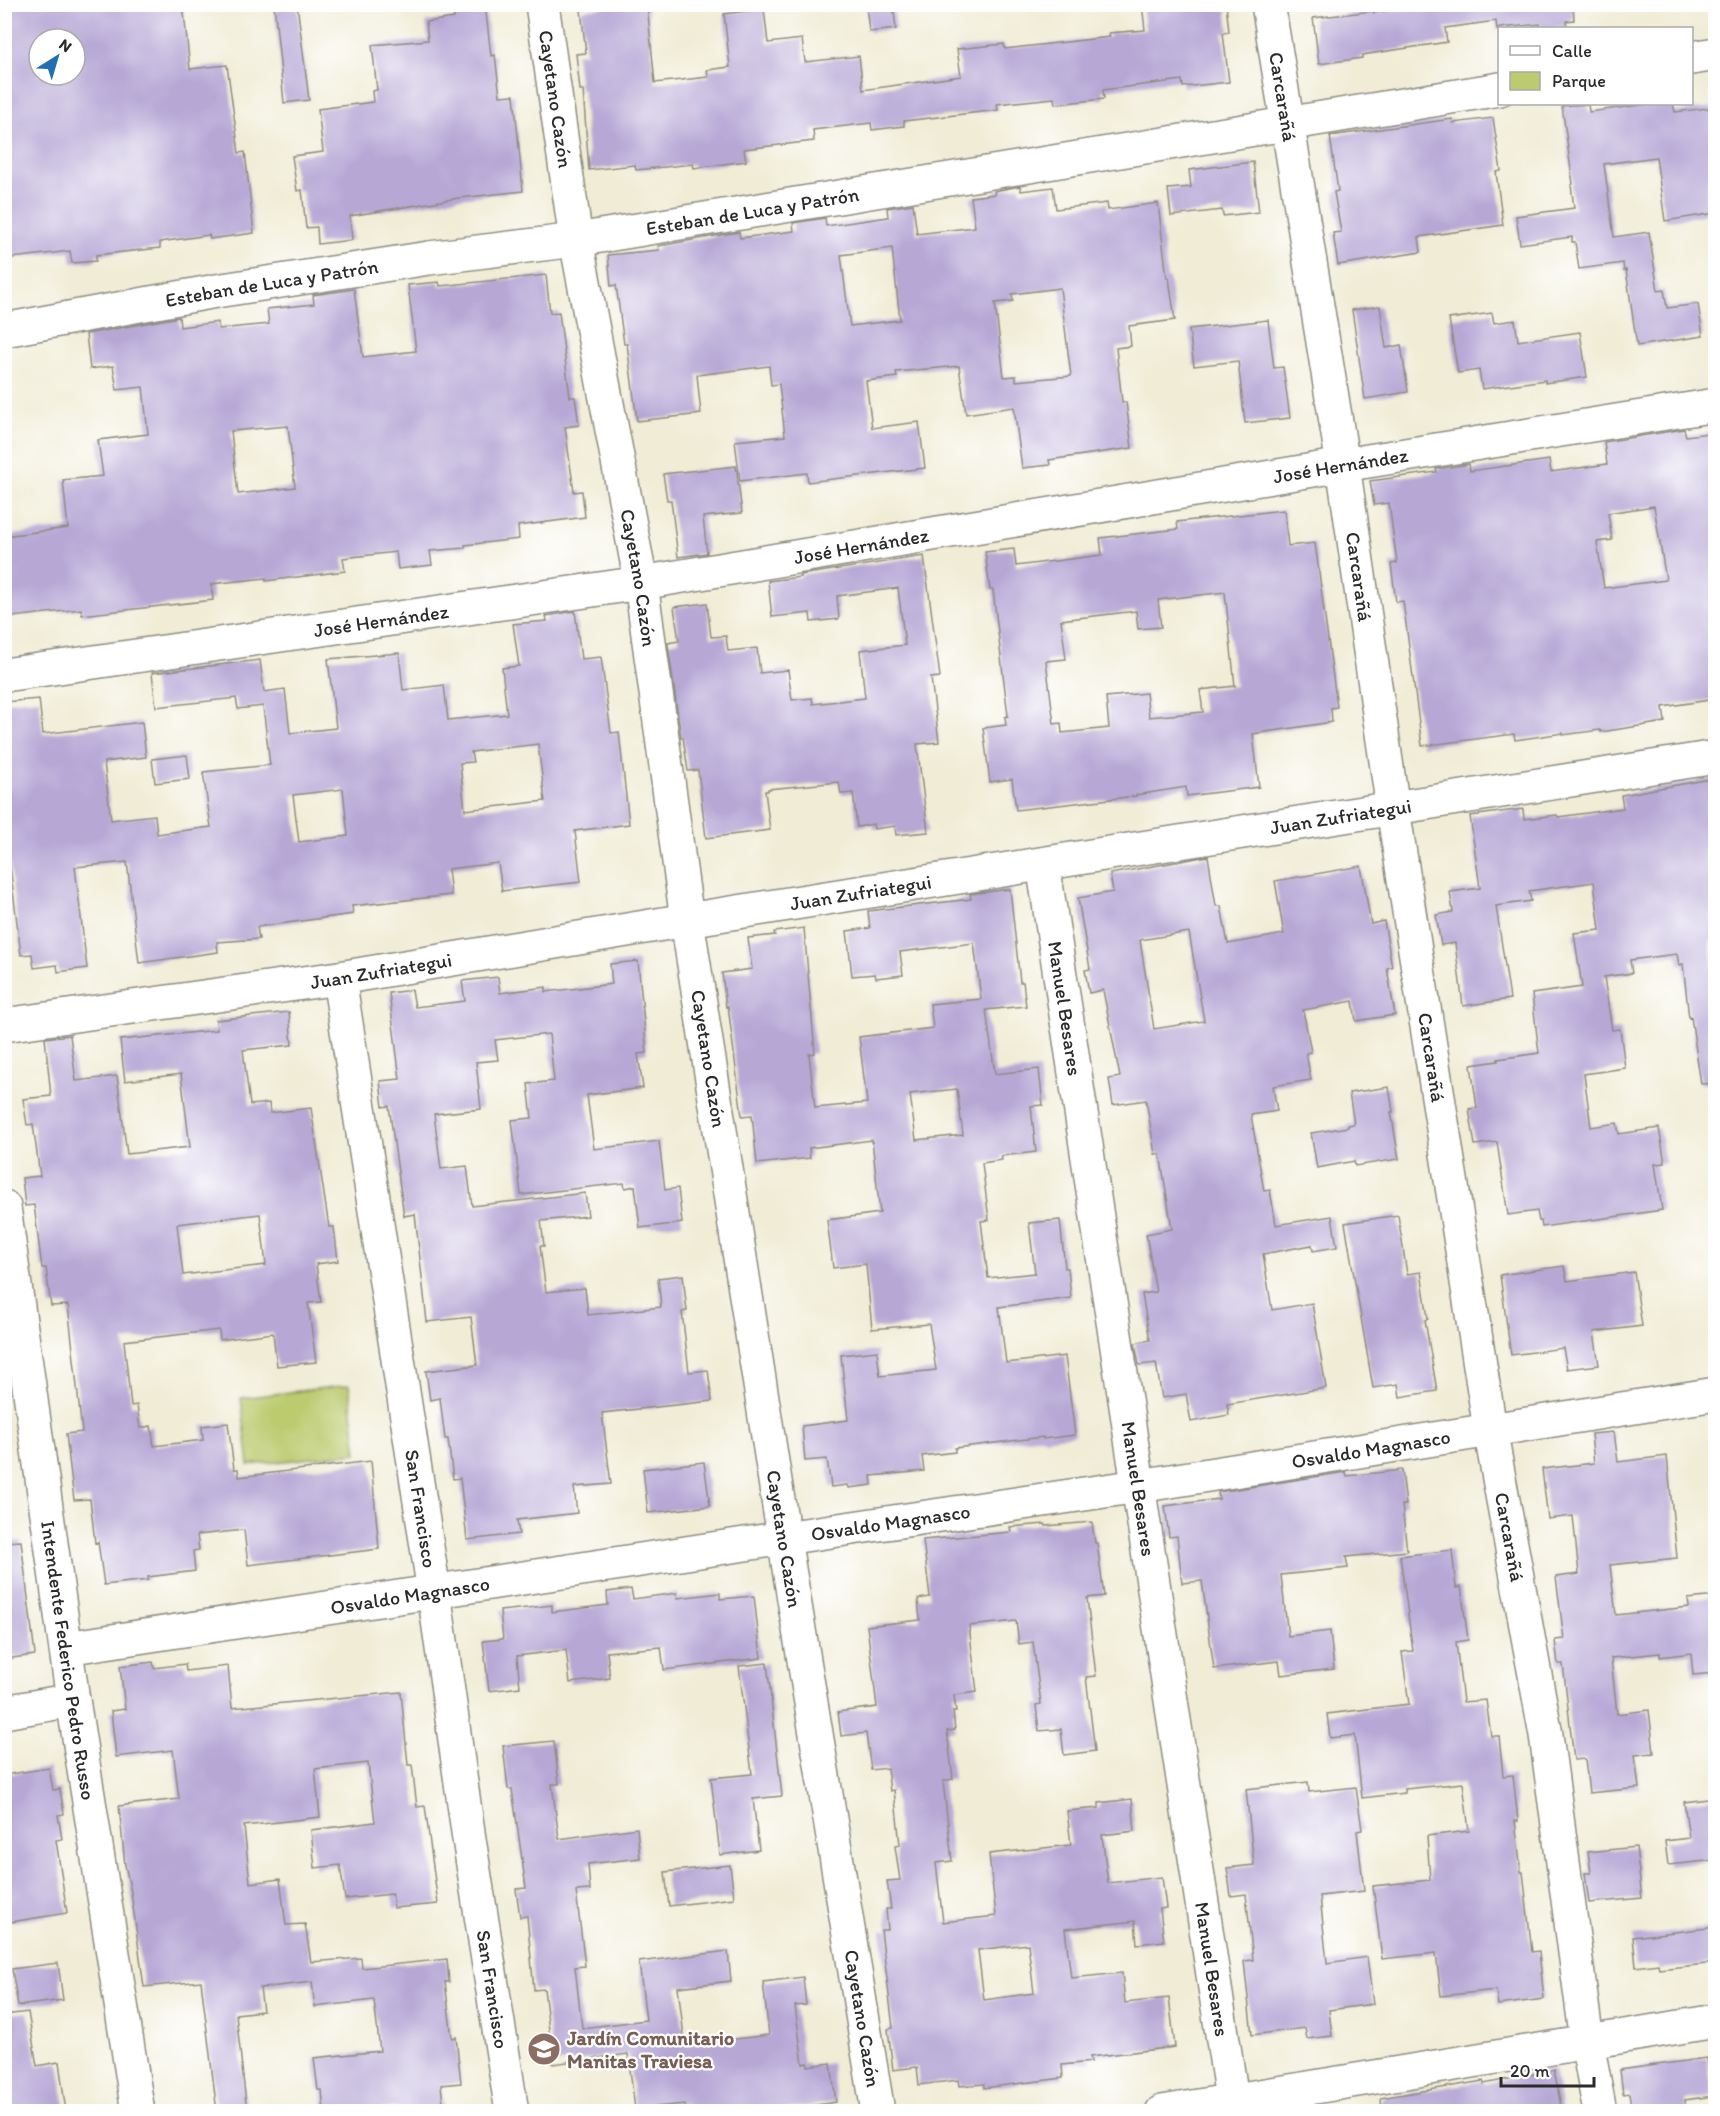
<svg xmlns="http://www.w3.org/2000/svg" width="1720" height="2116" font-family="Itim,sans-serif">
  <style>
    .green { fill: #bbcb6e; stroke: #737b4c; stroke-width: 1.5 }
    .building { fill: #b6a7d5; fill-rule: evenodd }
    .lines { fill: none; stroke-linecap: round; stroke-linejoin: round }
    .minor-casing { stroke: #8e8c80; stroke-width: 36 }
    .minor { stroke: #fff; stroke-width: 33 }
    .labels { text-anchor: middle; stroke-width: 4.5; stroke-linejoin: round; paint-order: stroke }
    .street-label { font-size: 20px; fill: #2b2b2b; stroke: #fff }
    .education-label { font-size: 20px; font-weight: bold; fill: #785e54; stroke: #fff; text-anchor: start }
  </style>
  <rect width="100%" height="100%" fill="#fff"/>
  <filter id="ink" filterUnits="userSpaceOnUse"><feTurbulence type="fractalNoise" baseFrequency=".0167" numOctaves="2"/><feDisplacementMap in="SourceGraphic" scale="12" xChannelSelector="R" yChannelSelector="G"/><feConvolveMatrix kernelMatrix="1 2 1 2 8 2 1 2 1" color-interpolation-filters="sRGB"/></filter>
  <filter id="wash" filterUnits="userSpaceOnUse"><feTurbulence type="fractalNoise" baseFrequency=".008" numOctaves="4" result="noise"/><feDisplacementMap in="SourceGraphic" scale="24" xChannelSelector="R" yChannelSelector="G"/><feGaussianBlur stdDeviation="1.35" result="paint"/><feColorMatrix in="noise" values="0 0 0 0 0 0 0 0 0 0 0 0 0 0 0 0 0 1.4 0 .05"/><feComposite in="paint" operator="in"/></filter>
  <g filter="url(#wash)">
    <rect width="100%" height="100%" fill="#f0ecd5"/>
    <path class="green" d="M349,1385l8,68 -108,12 -8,-67z"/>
    <g id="blocks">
      <path class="building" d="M18,4h165l7,65 37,-4 12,88 6,-1 9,81 -44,6 -1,-4 -49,7v6l-64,7v6l-24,2 -2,-12 -66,8v-253zM39,39h36v36h-36z
        M274,4h23l12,96 -25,3z
        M453,4h32l6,52 4,-1 5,41 14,-1 9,96 -64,7 -109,18 2,24 -34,4 -1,-17 -11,1 -4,-38 -5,1 -5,-35 31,-4 -5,-43 55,-7 -1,-11 5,-1 -5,-45 56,-5 -2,-18 28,-4z
        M626,4h21l8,79 53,-6 -1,-7 23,-3 -6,-53 40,-5 4,34 34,-4 3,23 54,-6 4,34 98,-14 -4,-27 47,-5 1,5 105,-12 -1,-4 36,-3 -3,-26h84l3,28 -6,1 6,49 -46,5 -1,-7 -79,10 1,9 -49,5 -1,-6 -57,6 1,6 -94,11v5l-32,4 -1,-7 -58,7 1,11 -70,8 2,12 -52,7 -1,-4 -57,6 -1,-5 -46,5 -6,-80h-3l-4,-36 10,-1 -5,-43z
        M866,4h27l3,25 -27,3z
        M1432,4h141l1,16 -8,1 1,7h-27v-4l-40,4 -3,2 -1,-9 -51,7 2,14 -85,13v3l-43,6 -6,-46 60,-7 1,2z
        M1588,104l1,8 59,-8h25l2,8 41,-5v106l-51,8 -9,-64 -52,7 10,73 35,-5 9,59 6,-1 3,18 31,-4 5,32 -66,10 -11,-76 -2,1 -1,-8 -44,6 -4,-27h-3v-5l-52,7 -4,-28 58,-8 -3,-23 2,-1 -11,-78z
        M1493,118l8,53 -5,1 7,53 -84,12 2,15 -83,13 -5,-32 8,-1 -7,-40 4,-1 -8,-55 122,-17 1,4z
        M1253,162l6,50 -36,4 -1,-6 -51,6 -3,-27 23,-2 -2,-17z
        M1020,186l1,5 32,-4 3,22 51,-6 1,7 50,-7 9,75h2l6,42 -46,6 2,20 -15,2 6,54h4l6,46 -83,12 1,5 -28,3 -8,-61 -48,7 -7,-48 -63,6 1,5 -31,4 6,47 47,-6 6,46 -117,14 -1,-9 -67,8 -5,-40 50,-5 -6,-52 -8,1 -2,-19 -72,9 4,39 -64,7 -10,-77h-3l-8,-59 -5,1 -3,-31 51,-5 -1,-4 81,-14 1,6 54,-7 -1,-8 32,-5 1,8 62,-9 -1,-9 26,-4 4,30 58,-7 -4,-30 24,-3 -1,-3zM892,248l8,72 -50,6 -9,-71zM1060,288l11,88 -55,5v-5l-12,1 -9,-74 18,-2 -1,-7z
        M546,275l4,38 9,-1 11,85h5l4,28 -14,2 9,65 8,-1 3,26 -67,9 1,13 -54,6v3l-35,3 2,14 -34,4 -2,-17 -53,6 2,13 -79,10v-3l-55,6 2,16 -131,15 -1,-6 -77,9v-82l64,-8 -5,-48 40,-4 -5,-36 50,-6 -5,-47 -26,3 -4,-24 -23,3 -4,-35 93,-17 1,10 38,-5 1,7 50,-5 -2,-15 47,-5 -1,-9 41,-6 9,68 53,-6 -8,-66 31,-3 1,4zM288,426l7,61 -57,7 -7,-63z
        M1380,306l6,42 15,-3 7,47 -43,7 -13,-89z
        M1492,313l2,10 21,-3 3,21 62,-9 7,45 -42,6v-3l-63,9 -3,-19 -21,3 -9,-54z
        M1268,320l6,48 9,-1 7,51 -45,5 -7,-62 -44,5 -5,-37z
        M1684,429l2,7 30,-4v267l-53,8 2,15 -64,10 -1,-2 -37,5v-2l-48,7 -1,-6 -92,12 -19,-145 -7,1 -5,-38 6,-1 -8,-60 -15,2 -4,-24 67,-9 -1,-3 33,-5 1,7 79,-11 2,12 56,-8 -3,-22zM1654,506l12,74 -62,8 -7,-46 15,-2 -4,-27z
        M736,466l6,47 -39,4 4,36 -29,4 -7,-57h-4l-4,-26z
        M1284,510l4,36 27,-3 22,164 -6,1 1,14 -79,12 6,53 -72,9 -1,-9 -50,8v1l-120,14 -4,-31 -22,3 -7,-54 23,-3 -1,-8 3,-1 -15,-126h-3l-5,-38 29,-3 2,17 86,-11 -2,-17 78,-9 -1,-7zM1225,592l10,94 -35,4 3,22 -54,5 -3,-24 -40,4 3,31 -47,5 -1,-10 -7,1 -8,-63 20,-2 -5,-39 75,-9 2,18 23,-2 -3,-27z
        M924,556l16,121 -9,1 8,64 -22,2 11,88 -32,3 -1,-9 -21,3 -1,-5 -16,3 -4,-34 -12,1 -2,-12 -71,7v2h-3l5,39 -64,8 -8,-68 -10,1 -5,-34h-2l-13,-92v-2l11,-2 -5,-34 33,-4 4,34 15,-1 2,15 29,-3 3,25 28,-3 4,30 20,-2 1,6 52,-6 -5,-48 45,-5 -7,-57 -61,8 2,23 -28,3 -1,-9 -38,4 -4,-36 33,-4 -1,-2z
        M575,611l6,48 20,-2 10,76 8,-1 10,92 -54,7 6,51 -79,9 -4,-28 -50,6 3,26 -99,11 1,8 -96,13 2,12 -42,3 1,10 -79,11 -12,-101 -52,5 12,101 -29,4 -1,-7 -23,3 -2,-14 -11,1 -11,-89h-6v-122h5l-5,-42 35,-3 4,35 99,-12 4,35 -42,5 7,58 44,-5 2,19 54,-7 -8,-55 67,-7 -7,-59 -25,3 -2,-11 -80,9 -4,-34 108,-13 4,32 21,-3 5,44 46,-5 -8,-69 71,-6 4,37 41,-5 4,35 59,-6 -5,-46 17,-2 -6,-42 34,-3 -1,-5zM538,744l7,57 -80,9 -5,-47 13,-1 -2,-10zM343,789l5,47 -49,6 -6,-47z
        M187,755l3,24 -35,4 -3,-24z
        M1716,778v135h-5l5,27 -6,1 6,48v94l-15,1 -10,-67 -2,1 -6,-54 -4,1 -2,-11 -47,6 2,13 -28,4 8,53 8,-1 5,39 -41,6 7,53 26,-4 2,11 40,-6 6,35 -10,1 7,46 -120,17 -1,-6h-2l-2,-10 -29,4 -11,-73 -22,3 -6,-36 8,-1 -6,-43 27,-4v-2l41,-6 -7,-59 50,-7 -8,-54 26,-3 -6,-48 -65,9 2,10 -35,5 14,93 -47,7 -8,-63 -14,2 -5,-30 17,-3 -3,-20 30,-4 -10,-72 53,-7 1,10 33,-4 1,2 65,-9 -2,-13z
        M1208,856l8,50h5l7,38 56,-10 -9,-53 86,-15 10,58 13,-3 8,46 -5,1 8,47 -39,6 -3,-20 -50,9 8,42 -5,1 5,27 -38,6 4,25 -26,4 13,76 6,-1 6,35 56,-9 5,31 -24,4 -1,-6 -49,9 9,56 40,-7 14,85 -99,16 2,11 -38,7 -5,-28 -24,4 -6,-35 -17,2 -4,-22 15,-3 -8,-46 14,-2 -10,-58 26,-5 -12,-75h-5l-9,-54 -33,5 -4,-26 11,-2 -17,-87 -14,3 -4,-23 5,-1 -12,-71 35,-6 -3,-18zM1189,932l15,89 -50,8 -14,-89z
        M1010,889l10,93h3l3,24 -40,4 9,64 44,-5 4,36 -12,1 5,46 -35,4 1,4 -20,3 7,57 -8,1 7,57 47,-5 -6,-50 31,-3 5,48h3l3,30 -72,9 7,56 59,-7 10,79 -32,4v-2l-88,11v4l-33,4 2,15 -53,5 1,9 -23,3 -1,-3 -17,2 -4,-28 -22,2 -3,-35 46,-6 -7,-65 36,-4 3,25 56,-6 -7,-46 -57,5 -6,-65 -33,4 -6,-48 53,-7 -8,-73 -63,8 1,10 -53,6 -5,-49 -10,1 -14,-110 -2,1 -4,-34 30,-4 -4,-31 27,-3 -1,-3 30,-4 11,125 -6,1 6,54 52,-5 -8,-66 74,-9 -3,-24 51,-5 -7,-56 -74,9 3,23 -27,3 -1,-4 -23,2 -5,-45 23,-3 -2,-17 103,-12 -1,-5zM957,1089l6,46 -47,5 -6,-46z
        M638,961l9,92 -9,1 5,34 -56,7 7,54 65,-8 6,49 13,-2 4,35 -42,5 -5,-42 -10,2 -1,-5 -103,12 -9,-75 20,-2 -4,-34 26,-3 -5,-47 -54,6 3,20 -22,2 5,47 -47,5 7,55 26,-3 5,40 113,-13 3,23 -47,5 3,25h-4l6,46 39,-4 3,27 73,-8 -3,-29 25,-3 4,36 -5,1 7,60 19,-2 4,31 -110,12 9,71 -37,3 3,26 -60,7 2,14 -52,6 -7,-62 -7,1 -5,-40h-3l-5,-41 -10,2 -4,-29 51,-6 -6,-48 -44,5 -12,-108 -11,2 -15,-110 -6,1 -3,-26 20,-2 -11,-86 23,-3 3,17 50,-6 -3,-20 36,-4 2,16 46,-6v5l66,-8 -2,-20z
        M289,1012l3,33 -49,5 7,55 19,-2 1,10 41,-5 18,119h5l4,34 -22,3 5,38 -13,1 8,59 -39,4 -4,-33 -53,7 -1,-10 -95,11 7,65 6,-1 3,23 11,-2 3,20 49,-6 -1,-14 26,-3 6,46h4l1,8 132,-16 8,88 -131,16 -4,-35 -47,5 2,15 -6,1 2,20 -47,6v3l-44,5 -6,-43 -3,1 -5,-44 -16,1 -8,-66 16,-2 -14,-127 -17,1 -5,-38h-4l-8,-63 -9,1 -3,-28 18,-2 -7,-52 -6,1 -4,-26 28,-3 -6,-58 25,-3 6,46 41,-5 10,78 63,-7 -9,-73 -56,7 -5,-41 97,-10 -1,-10zM260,1214l6,51 -83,10 -6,-51z
        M1389,1087l4,25h-2l8,47 -44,7 -1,-5 -37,7 -6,-35 37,-6v-2l6,-1 -5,-31z
        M1398,1215l9,59 14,-2 7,47 -3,1 12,71 -37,6 -2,-13 -25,4 -28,-165z
        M1564,1266l3,15 67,-9 8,54 -48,6 5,33 -32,4 -4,-21 -52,7 -11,-80z
        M1614,1432l4,30 49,-6 10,102 -67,7 6,50 73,-8 -1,-8 28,-3v77l-23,2 -2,-22 -31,4v-4l-49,5 6,56 32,-4 5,43 -19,2 4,33 -50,5 -4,-34 -11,1 -11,-96h-5l-3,-24 9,-1 -8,-62 23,-3 -6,-58 -25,3 -6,-50 52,-6 -3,-29z
        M704,1462l6,44 -62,7 -5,-44z
        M1402,1470l4,35h-4l5,46 -61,6 2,11 -67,7 7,61 42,-5 4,38 -53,6 -2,-14 -65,8 -12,-88 -20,2 -5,-47 -8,1 -4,-31 54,-7 -1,-7 128,-20 1,4z
        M1092,1522l3,21h2l7,53 -17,2 9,78 -10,1 9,74 -31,4 -3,-26 -22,2 -3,-26 5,-1 -8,-62 -14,2 -3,-23 -47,5 8,66 -23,3 2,17h-3l2,18 -8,1 6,48 -10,2 9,80 -16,2 7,59 53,-6 -7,-62 82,-9 -4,-34 32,-3v-5l33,-4 3,32 -33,4 6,48 54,-6 4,31 -6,1 4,32 -27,3 -2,-23 -70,8 6,49 51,-5 3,30 44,-5 6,49 -85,10 1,5 -29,3 1,13 -79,10v-4l-25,2 -1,-6 -39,5 -2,-18 -24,3 -5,-41 5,-1 -12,-98h7l-2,-21h5l-4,-28 13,-1 -5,-34 5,-1 -6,-55 -4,1 -3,-23 -16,2 -5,-37 -25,3 -3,-24 39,-5 -10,-81 53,-6 -2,-21 12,-2 -7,-57 88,-8 -1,-5 35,-3 1,2zM1028,1944l6,49 -50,7 -6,-50z
        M21,1541l14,114 -31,4v-117z
        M1452,1550l4,38 5,-1 7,53 -12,2 7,60 23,-2 5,36h8l4,40 10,-1 5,46h-3l6,51h2l9,80 7,-1 5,48 -46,6 -2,-15 -55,6 -5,-43 -54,6 -9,-73 57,-6 -3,-44 42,-5 -6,-48 -58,6v4l-43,5 -7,-63 -25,3 -3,-24 82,-10 -7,-52 11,-1 -13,-95z
        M631,1589l2,10 44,-6 1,5 42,-5v6l34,-3 7,62 -97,12 -3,-23 -54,5 3,26 -40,5 -4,-33 -49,6 3,31 -31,4 -6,-50 20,-2 -3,-28 52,-6v7l56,-7 -1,-13z
        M153,1662l1,6 31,-4 1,7 42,-5 4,42 169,-16 7,73h4l5,42 8,-1 13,98 -44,4 -2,-14 -47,5 -5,-34 -25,3 -4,-38 64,-8 -7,-59 -53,6 5,48 -76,9 6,57 30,-4 6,46 19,-1 6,38 50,-4 1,10 85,-9 2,23h-4l7,56 4,-1 5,46 -20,2 3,27h-45v-5l-37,5h-38l-2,-22h-4l-4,-32 66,-7 -6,-51 -59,7 -3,-25 -52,6 3,23 -27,3 11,98h-30l-16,-131 -57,6 -13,-95 -6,-27 -6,-59 60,-7 -6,-49 -57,7 -5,-46 14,-2 -5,-43z
        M767,1663l15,133 -29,3 6,51 -39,5 -9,-77 41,-4 -13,-108z
        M554,1741l5,43h-7l7,55 78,-11 3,30 -52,6 2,26 -14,1 9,75 -10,1 7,61 64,-8 -7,-58 89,-11 3,30 -53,6 7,58 84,-10 -6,-53 40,-5 3,28 -11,1 8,58 5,-1v3l23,-3 5,39 -66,10h-84l-1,-8 -50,5 -7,-55 -75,10 -9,-75 -10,1 -7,-74 -7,1 -4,-28 10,-1 -14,-99h-4l-5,-43z
        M49,1768l4,22 7,-1 4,25 -6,1 4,24 -6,1 11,73 -63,10v-148z
        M1308,1782l1,10 47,-5 6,43 -5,1 7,60 -44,5 7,67 40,-6 6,47 -44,6 3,26 -25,3 -2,-11 -53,7 -8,-74 9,-1 -7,-66 -15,2 -4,-28 27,-3 -8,-76z
        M1716,1798v62l-48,5 -3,-24 24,-3 -5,-36z
        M1636,1847l6,51 -53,5 -4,-30h6l-3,-21z
        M730,1865l4,33 -65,8 -4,-34z
        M1716,1927v36l-57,6 -1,-5 -22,3 -3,-30z
        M58,1963l5,37 -45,6 -6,-37z
        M28,2012l9,54 22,-4 7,50h-62v-97z
        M1707,2058l6,38 -28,4 1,12h-54l-3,-19 -6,1 -3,-24z
        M1554,2070l8,42h-180l-1,-14 102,-17 1,3z"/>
    </g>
  </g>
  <g filter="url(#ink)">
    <use href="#blocks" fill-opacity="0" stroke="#8e8c80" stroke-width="1.5"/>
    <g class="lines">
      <defs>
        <g id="minor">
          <path id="s1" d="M542,4l34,236 65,343 46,337 97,618 94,574"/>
          <path id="s2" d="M1268,4l75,461 50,344 97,620 56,306 41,307 13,70"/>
          <path d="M1692,58l24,-4"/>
          <path id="s3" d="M4,330l212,-39 213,-33 147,-18 924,-151"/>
          <path id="s4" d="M4,675l637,-92 702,-118 373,-60"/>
          <path id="s5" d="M1043,864l191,1248"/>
          <path id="s6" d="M339,978l95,614 35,247 43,273"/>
          <path id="s7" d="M4,1025l335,-47 348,-58 1029,-163"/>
          <path id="s8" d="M4,1207l69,493 65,412"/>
          <path id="s9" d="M66,1648l718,-110 355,-52 577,-92"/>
          <path d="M4,1712l69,-12"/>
          <path d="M1162,2112l554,-91"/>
        </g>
      </defs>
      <use href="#minor" class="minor-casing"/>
      <use href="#minor" class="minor"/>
    </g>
  </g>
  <defs>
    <symbol id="school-disc" viewBox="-11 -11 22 22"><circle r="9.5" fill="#8d6e63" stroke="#fff"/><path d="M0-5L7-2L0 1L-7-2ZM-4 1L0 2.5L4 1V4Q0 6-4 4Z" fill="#fff"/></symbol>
  </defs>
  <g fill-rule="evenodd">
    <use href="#school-disc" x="525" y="2030" width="38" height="38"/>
  </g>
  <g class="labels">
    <g class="street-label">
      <text dy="7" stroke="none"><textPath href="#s2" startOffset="94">Carcarañá</textPath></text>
      <text dy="7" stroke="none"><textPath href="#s1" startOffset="96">Cayetano Cazón</textPath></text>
      <text dy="7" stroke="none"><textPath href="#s3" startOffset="758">Esteban de Luca y Patrón</textPath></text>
      <text dy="7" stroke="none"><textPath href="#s3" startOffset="272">Esteban de Luca y Patrón</textPath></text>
      <text dy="7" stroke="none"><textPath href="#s4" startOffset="1353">José Hernández</textPath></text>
      <text dy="7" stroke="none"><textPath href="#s4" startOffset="867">José Hernández</textPath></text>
      <text dy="7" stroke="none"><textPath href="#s1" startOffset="582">Cayetano Cazón</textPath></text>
      <text dy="7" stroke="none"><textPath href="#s2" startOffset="580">Carcarañá</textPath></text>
      <text dy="7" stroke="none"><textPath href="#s4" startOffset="381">José Hernández</textPath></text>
      <text dy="7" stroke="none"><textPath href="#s7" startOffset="1353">Juan Zufriategui</textPath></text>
      <text dy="7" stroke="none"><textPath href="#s7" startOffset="867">Juan Zufriategui</textPath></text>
      <text dy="7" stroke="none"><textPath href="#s7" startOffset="381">Juan Zufriategui</textPath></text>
      <text dy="7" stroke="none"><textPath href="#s5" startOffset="146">Manuel Besares</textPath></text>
      <text dy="7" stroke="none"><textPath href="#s1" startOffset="1068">Cayetano Cazón</textPath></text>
      <text dy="7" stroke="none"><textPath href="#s2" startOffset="1066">Carcarañá</textPath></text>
      <text dy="7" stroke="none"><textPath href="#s9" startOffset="1320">Osvaldo Magnasco</textPath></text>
      <text dy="7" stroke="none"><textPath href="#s5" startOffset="632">Manuel Besares</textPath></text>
      <text dy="7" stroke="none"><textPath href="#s6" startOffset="537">San Francisco</textPath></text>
      <text dy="7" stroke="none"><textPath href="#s9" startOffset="834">Osvaldo Magnasco</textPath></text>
      <text dy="7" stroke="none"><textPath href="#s1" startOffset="1554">Cayetano Cazón</textPath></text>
      <text dy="7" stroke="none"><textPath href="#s2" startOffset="1552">Carcarañá</textPath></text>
      <text dy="7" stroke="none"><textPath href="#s9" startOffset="348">Osvaldo Magnasco</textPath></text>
      <text dy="7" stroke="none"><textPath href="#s8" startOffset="458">Intendente Federico Pedro Russo</textPath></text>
      <text dy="7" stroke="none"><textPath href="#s5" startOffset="1118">Manuel Besares</textPath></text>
      <text dy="7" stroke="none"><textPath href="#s6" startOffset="1023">San Francisco</textPath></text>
      <text dy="7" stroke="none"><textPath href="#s1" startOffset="2040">Cayetano Cazón</textPath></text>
    </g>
    <g class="education-label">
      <text x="567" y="2045">Jardín Comunitario<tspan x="567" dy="23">Manitas Traviesa</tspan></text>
    </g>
  </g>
  <rect width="1720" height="2116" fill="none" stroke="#fff" stroke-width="24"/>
  <rect x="1498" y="27" width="195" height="78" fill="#ffffff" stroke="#aaaaaa" stroke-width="1.5"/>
  <rect x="1510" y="46" width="30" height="9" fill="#ffffff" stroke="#aaaaaa" stroke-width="1.5"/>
  <text x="1552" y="57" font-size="18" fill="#2b2b2b">Calle</text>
  <rect x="1510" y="72" width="30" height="18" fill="#bbcb6e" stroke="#aaaaaa" stroke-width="1.5"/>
  <text x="1552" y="87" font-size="18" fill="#2b2b2b">Parque</text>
  <g transform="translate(57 57) rotate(37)"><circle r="28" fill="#ffffff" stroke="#aaaaaa" stroke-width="1.5"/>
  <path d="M0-4.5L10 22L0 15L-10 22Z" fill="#1f6fb2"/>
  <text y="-9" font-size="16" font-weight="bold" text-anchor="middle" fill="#2b2b2b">N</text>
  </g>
  <path d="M1501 2077v9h93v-9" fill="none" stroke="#2b2b2b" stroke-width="3"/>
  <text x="1510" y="2077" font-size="18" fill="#2b2b2b" stroke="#ffffff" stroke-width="4.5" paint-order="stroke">20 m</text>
</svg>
